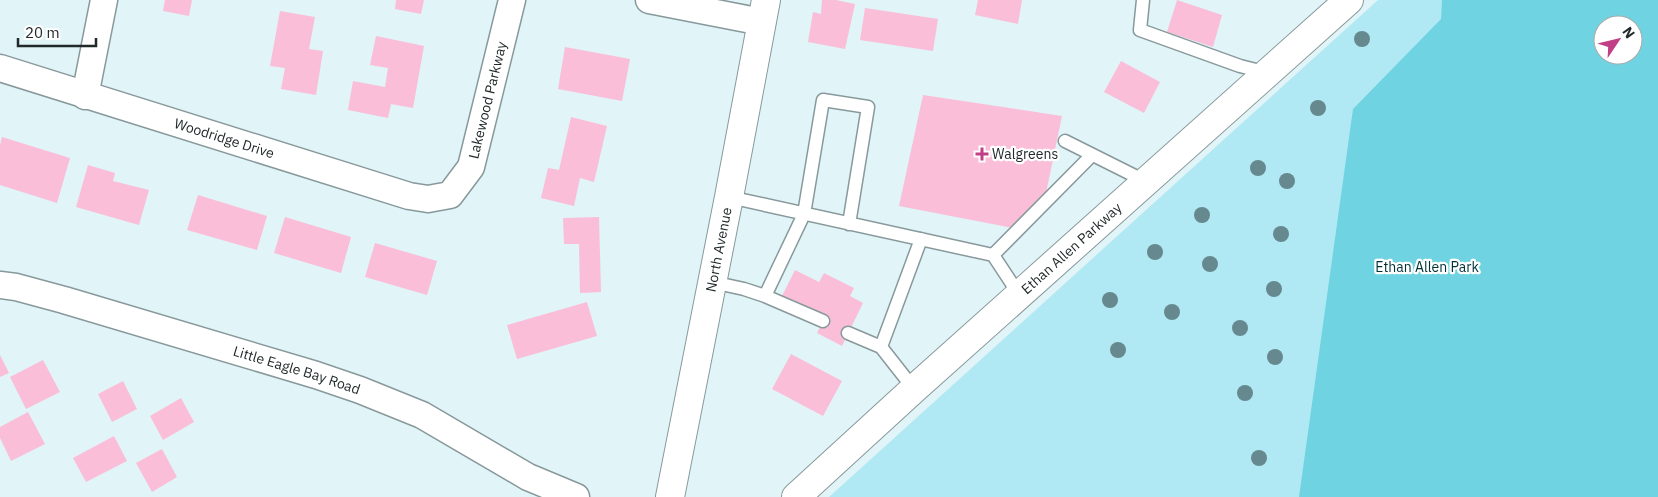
<svg xmlns="http://www.w3.org/2000/svg" width="1658" height="497" font-family="'IBM Plex Sans',sans-serif">
  <style>
    .green { fill: #b0e9f3; fill-rule: evenodd }
    .forest { fill: #70d3e2; fill-rule: evenodd }
    .building { fill: #fabed9 }
    .lines { fill: none; stroke-linecap: round; stroke-linejoin: round }
    .lane-casing { stroke: #88999c; stroke-width: 15 }
    .street-casing { stroke: #88999c; stroke-width: 29 }
    .secondary-casing { stroke: #88999c; stroke-width: 30 }
    .lane { stroke: #fff; stroke-width: 12 }
    .street { stroke: #fff; stroke-width: 26 }
    .secondary { stroke: #fff; stroke-width: 28 }
    .tree { fill: #65898e }
    .poi-dot { fill: #c03f87; stroke: #fff; stroke-width: 2 }
    .labels { text-anchor: middle; stroke-width: 4.5; stroke-linejoin: round; paint-order: stroke }
    .street-label { font-size: 14px; fill: #22292a; stroke: #fff }
    .poi-label { font-size: 14px; fill: #22292a; stroke: #fff; text-anchor: start }
    .park-label { font-size: 14px; fill: #003138; stroke: #fff }
  </style>
  <rect width="100%" height="100%" fill="#e1f4f7"/>
  <path class="green" d="M1378,0h280v497h-829zM1603,25h30v30h-30z"/>
  <path class="forest" d="M1442,0h216v497h-359l54,-388 88,-90zM1603,25h30v30h-30z"/>
  <path class="building" d="M165,0h27l-3,16 -26,-5z
    M396,0h28l-3,14 -26,-5z
    M822,0h14l19,4 -10,45 -37,-7 5,-30 8,2z
    M978,0h44l-4,24 -43,-9z
    M1177,0l45,15 -9,32 -46,-15z
    M865,8l73,11 -5,32 -73,-11z
    M280,11l35,6 -6,32 14,2 -7,44 -35,-6 4,-21 -15,-2z
    M376,36l48,10 -11,62 -22,-4 -3,14 -40,-8 5,-29 32,6 3,-19 -18,-3z
    M565,47l65,12 -8,42 -64,-12z
    M1121,61l39,21 -16,31 -40,-21z
    M923,95l139,21 -16,77 -33,35 -114,-22z
    M571,117l36,9 -13,56 -14,-4 -6,28 -33,-8 7,-30 11,2z
    M2,137l68,21 -13,45 -57,-18v-40z
    M88,165l27,8 -2,8 36,9 -10,35 -63,-18z
    M198,195l69,21 -10,34 -70,-20z
    M285,217l66,20 -10,36 -67,-20z
    M599,217l2,75 -21,1 -1,-49h-15l-1,-26z
    M375,243l62,18 -10,34 -62,-18z
    M795,270l24,12 5,-9 30,15 -4,8 13,7 -21,43 -25,-13 7,-14 -43,-21z
    M587,302l10,34 -80,23 -10,-34z
    M791,354l51,27 -19,35 -51,-27z
    M0,355l9,18 -9,4z
    M43,360l17,32 -34,17 -16,-32z
    M123,381l14,28 -25,13 -14,-28z
    M181,398l13,24 -31,18 -13,-24z
    M28,412l17,32 -34,17 -11,-23v-11z
    M114,436l13,25 -41,21 -13,-24z
    M162,449l15,28 -25,15 -16,-29z"/>
  <g class="lines">
    <defs>
      <path id="lane" d="M1143,0l-3,30 100,36 28,7
        M1065,141l82,41
        M729,197l264,58 27,41
        M993,255l99,-100
        M712,282l32,7 21,7 58,25
        M765,296l39,-82 19,-114 45,7 -19,117
        M848,333l33,14
        M914,389l-33,-42 40,-108"/>
      <g id="street">
        <path d="M649,0l113,22"/>
        <path id="s1" d="M0,68l409,128 19,3 22,-4 21,-28 41,-167"/>
        <path d="M85,96l19,-96"/>
        <path id="s2" d="M0,285l16,2 48,13 252,75 44,15 62,25 106,62 48,20"/>
      </g>
      <g id="secondary">
        <path id="s3" d="M670,497l59,-300 37,-197"/>
        <path id="s4" d="M796,497l118,-108 435,-389"/>
      </g>
    </defs>
    <use href="#lane" class="lane-casing"/>
    <use href="#street" class="street-casing"/>
    <use href="#secondary" class="secondary-casing"/>
    <use href="#lane" class="lane"/>
    <use href="#street" class="street"/>
    <use href="#secondary" class="secondary"/>
  </g>
  <g class="tree">
    <circle cx="1362" cy="39" r="8"/>
    <circle cx="1318" cy="108" r="8"/>
    <circle cx="1258" cy="168" r="8"/>
    <circle cx="1287" cy="181" r="8"/>
    <circle cx="1202" cy="215" r="8"/>
    <circle cx="1281" cy="234" r="8"/>
    <circle cx="1155" cy="252" r="8"/>
    <circle cx="1210" cy="264" r="8"/>
    <circle cx="1274" cy="289" r="8"/>
    <circle cx="1110" cy="300" r="8"/>
    <circle cx="1172" cy="312" r="8"/>
    <circle cx="1240" cy="328" r="8"/>
    <circle cx="1118" cy="350" r="8"/>
    <circle cx="1275" cy="357" r="8"/>
    <circle cx="1245" cy="393" r="8"/>
    <circle cx="1259" cy="458" r="8"/>
  </g>
  <path class="poi-dot" d="M979.5 146.5h5v5h5v5h-5v5h-5v-5h-5v-5h5z"/>
  <g class="labels">
    <g class="street-label">
      <text dy="5" stroke="none"><textPath href="#s1" startOffset="574">Lakewood Parkway</textPath></text>
      <text dy="5" stroke="none"><textPath href="#s1" startOffset="235">Woodridge Drive</textPath></text>
      <text dy="5" stroke="none"><textPath href="#s3" startOffset="252">North Avenue</textPath></text>
      <text dy="5" stroke="none"><textPath href="#s4" startOffset="371">Ethan Allen Parkway</textPath></text>
      <text dy="5" stroke="none"><textPath href="#s2" startOffset="309">Little Eagle Bay Road</textPath></text>
    </g>
    <g class="poi-label">
      <text x="992" y="159">Walgreens</text>
    </g>
    <g class="park-label">
      <text x="1427" y="272">Ethan Allen Park</text>
    </g>
  </g>
  <g transform="translate(1618 40) rotate(55)"><circle r="24" fill="#ffffff" stroke="#a7a9aa"/>
  <path d="M0-4L9 19L0 12L-9 19Z" fill="#c03f87"/>
  <text y="-8" font-size="14" font-weight="bold" text-anchor="middle" fill="#22292a">N</text>
  </g>
  <path d="M18 38v8h78v-8" fill="none" stroke="#22292a" stroke-width="2.5"/>
  <text x="25" y="38" font-size="15" fill="#22292a" stroke="#ffffff" stroke-width="4" paint-order="stroke">20 m</text>
</svg>
